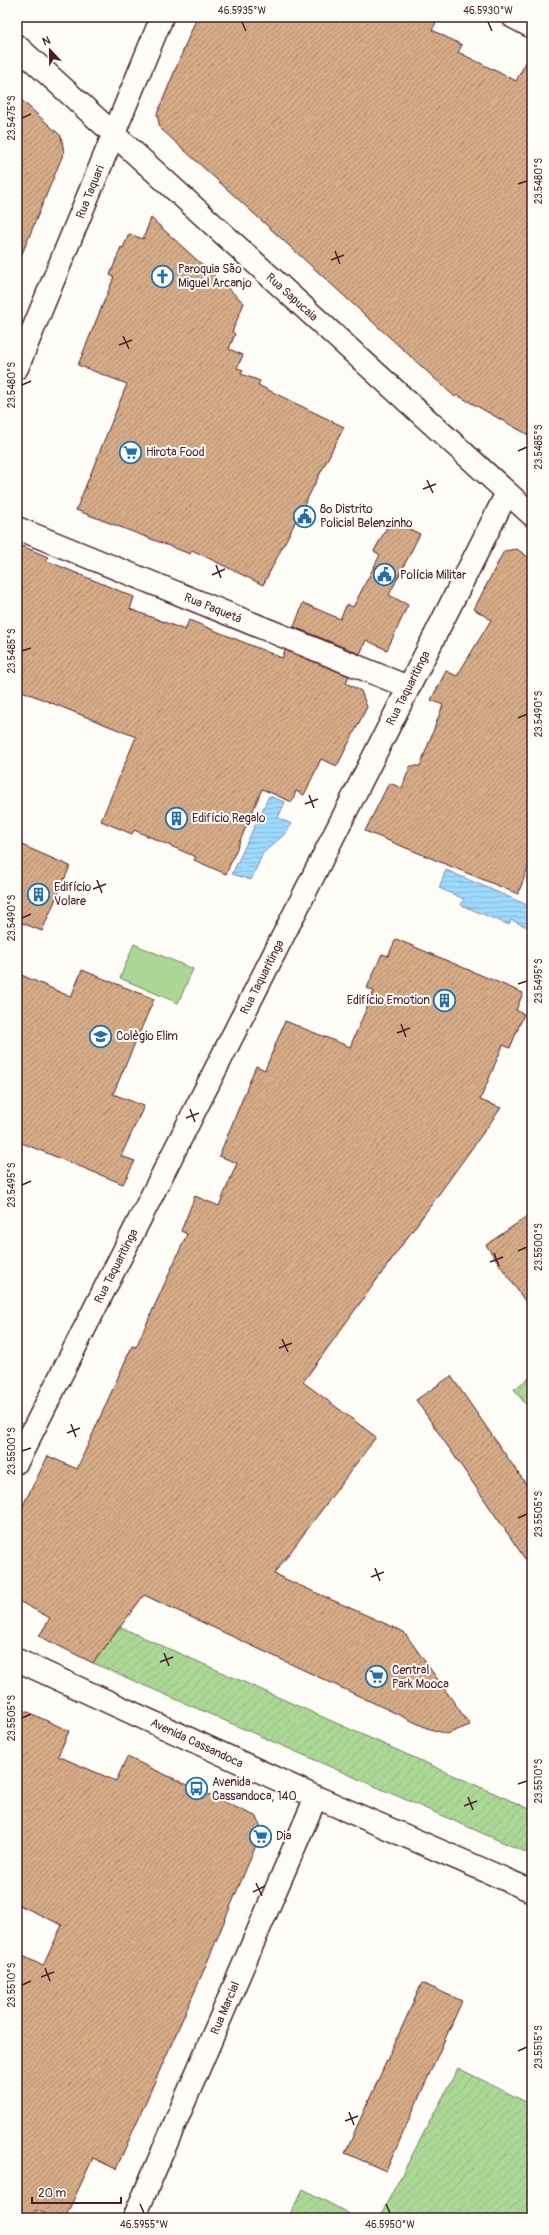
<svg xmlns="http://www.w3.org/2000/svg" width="549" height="2235" font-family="Pangolin,sans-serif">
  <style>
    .garden { fill: url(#garden-furrows); stroke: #7a7b60 }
    .pitch { fill: #aad796; stroke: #7a7b60 }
    .water { fill: url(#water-rules); stroke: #7c8faa }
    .building { fill: url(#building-hatch); stroke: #4a1f2b }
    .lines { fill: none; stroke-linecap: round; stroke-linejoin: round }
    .minor-casing { stroke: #4a1f2b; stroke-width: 25 }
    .major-casing { stroke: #4a1f2b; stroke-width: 25 }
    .minor { stroke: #fdfcf7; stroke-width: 22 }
    .major { stroke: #fdfcf7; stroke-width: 22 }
    .ticks { fill: none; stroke: #4a1f2b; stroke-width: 1.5 }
    .labels { text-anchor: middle; stroke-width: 4; stroke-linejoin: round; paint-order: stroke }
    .street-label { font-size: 12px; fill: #4a1f2b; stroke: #fdfcf7 }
    .poi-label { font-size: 12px; fill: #4a1f2b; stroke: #fdfcf7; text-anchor: start }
    .neatline { fill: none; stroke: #4a1f2b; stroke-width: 1.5 }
    .ticks-label { font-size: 10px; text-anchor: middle; fill: #4a1f2b }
  </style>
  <defs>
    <pattern id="garden-furrows" width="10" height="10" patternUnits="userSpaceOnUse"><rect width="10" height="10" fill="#aad796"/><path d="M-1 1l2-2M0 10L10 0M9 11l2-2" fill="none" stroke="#94b881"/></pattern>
    <pattern id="water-rules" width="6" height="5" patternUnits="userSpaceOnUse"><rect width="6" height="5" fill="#9ddafe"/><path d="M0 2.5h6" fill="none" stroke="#89bbda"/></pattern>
    <pattern id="building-hatch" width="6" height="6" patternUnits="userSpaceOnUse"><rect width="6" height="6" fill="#d6ac87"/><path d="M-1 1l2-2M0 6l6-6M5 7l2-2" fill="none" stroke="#b08b6f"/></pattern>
  </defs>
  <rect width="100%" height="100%" fill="#fdfcf7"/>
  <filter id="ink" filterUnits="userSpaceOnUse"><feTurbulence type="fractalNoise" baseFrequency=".025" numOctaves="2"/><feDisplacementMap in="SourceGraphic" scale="8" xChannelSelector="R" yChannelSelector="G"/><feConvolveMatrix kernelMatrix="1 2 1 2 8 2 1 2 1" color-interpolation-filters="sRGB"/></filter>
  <g filter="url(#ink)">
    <path class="garden" d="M532,1376v37l-18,-24z
      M120,1627l412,183v45l-439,-192z
      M458,2068l74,37v113h-153z
      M303,2189l54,29h-69z"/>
    <path class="pitch" d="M134,944l59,25 -15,34 -58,-25z"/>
    <path class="water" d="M269,796l16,6 -7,16 14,6 -7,10 -22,19 -12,27 -19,-6z
      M446,870l86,37v22l-21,-9 -2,5 -48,-20 3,-6 -25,-11z"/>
    <path class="building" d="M197,17h242l-7,13 30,15 -4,7 58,29 16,-30v386l-75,-42 -2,2 -295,-269 -3,-14z
      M17,96l44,40 3,16 -45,109z
      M151,218l93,85 -12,29 3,2 -6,15 14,6 -6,13 6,2 -2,4 19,7 -2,4 86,42 -81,158 -71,-35 -2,4 -114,-44 51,-126 -49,-19 36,-88 -4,-2 11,-28 2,1 6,-14 14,5z
      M391,520l29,14 -31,61 19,10 -21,45 -21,-10 -6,14 -66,-27 9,-24 37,16 7,-15 6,3 27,-52 -6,-4z
      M17,544l31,13 -3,3 89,37 -4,12 55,21 4,-10 93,38 3,-8 64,26 -3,7 15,8 6,16 -30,59 -16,-7 -17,36 -8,-4 -4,11 -30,-13 -36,85 -32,-14 2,-3 -62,-27 -2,4 -31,-13 35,-84 -119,-48z
      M517,549l15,11v303l-3,2 -11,29 -153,-63 24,-48 13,5 8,-22h10l23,-61 -12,-5 15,-29 11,5 34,-56 -17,-11 30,-58z
      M17,843l53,23 -28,65 -25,-10z
      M396,939l127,54 -7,17 8,4 -14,34 -7,-3 -23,55 21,8 -198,274 73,55 -102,137 130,58 66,93 -23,9 -20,-6 -283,-133 -51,68 -54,-27 11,-18 -33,-18v-83l31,-61 29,13 55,-123 4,1 51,-113 -6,-3 14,-35 24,10 18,-43 -18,-7 37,-90 9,4 20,-49 65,26 24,-56 -7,-3 15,-34 6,2z
      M82,970l72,29 -41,95 31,12 -23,50 14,5 -12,23 -106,-43v-168l54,24z
      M532,1213v98l-46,-66z
      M451,1376l81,117v76l-116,-169z
      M17,1707l52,24 -11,25 58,25 11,-24 130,60 5,14 -64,153 -82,185 -23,-11 -28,60h-10l-19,-8 -3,8h-16v-265l26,13 19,-41 -45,-21z
      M422,1983l40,18 -76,170 -41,-18z"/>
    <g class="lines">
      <defs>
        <path id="minor" d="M513,17l19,10
          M17,46l515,469
          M17,528l391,159
          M17,1462l490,-969
          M17,1660l299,137 216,94
          M134,2218l182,-421"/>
        <path id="major" d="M17,368l145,-351"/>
      </defs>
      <use href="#minor" class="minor-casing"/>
      <use href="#major" class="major-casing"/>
      <use href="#minor" class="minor"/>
      <use href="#major" class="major"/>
    </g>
  </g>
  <path class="ticks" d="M242,22l4,9M488,22l4,9M22,118l9,-4M518,184l9,-3M335,251l5,13M331,260l13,-5M123,336l6,13M119,345l13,-5M22,385l9,-4M518,451l9,-4M427,480l6,13M423,489l13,-5M216,565l5,13M212,575l13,-6M22,651l9,-3M518,718l9,-4M309,795l5,13M305,804l13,-5M97,880l5,13M93,889l13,-5M22,918l9,-4M518,984l9,-3M401,1024l5,13M397,1033l13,-5M190,1109l5,13M186,1118l13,-5M22,1185l9,-4M518,1251l9,-4M494,1253l5,13M490,1262l13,-5M282,1339l6,13M279,1348l13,-5M71,1424l5,13M67,1433l13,-5M22,1451l9,-3M518,1518l9,-4M375,1568l5,13M371,1577l13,-5M164,1653l5,13M160,1662l13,-5M22,1718l9,-4M518,1784l9,-3M468,1797l5,13M464,1806l13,-5M256,1883l6,13M253,1892l12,-6M45,1968l5,13M41,1977l13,-5M22,1985l9,-4M518,2051l9,-4M349,2112l5,13M345,2121l13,-5M140,2204l4,9M386,2204l4,9"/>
  <defs>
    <symbol id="church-ring" viewBox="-11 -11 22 22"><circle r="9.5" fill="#fdfcf7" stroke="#1f6fb2" stroke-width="1.5"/><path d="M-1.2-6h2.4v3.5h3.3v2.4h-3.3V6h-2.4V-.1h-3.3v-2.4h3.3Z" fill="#1f6fb2"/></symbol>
    <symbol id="supermarket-ring" viewBox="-11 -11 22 22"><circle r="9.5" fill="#fdfcf7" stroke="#1f6fb2" stroke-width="1.5"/><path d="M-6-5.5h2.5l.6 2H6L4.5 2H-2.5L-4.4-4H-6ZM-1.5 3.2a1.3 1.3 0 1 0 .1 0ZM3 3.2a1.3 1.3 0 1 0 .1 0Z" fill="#1f6fb2"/></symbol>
    <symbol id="civic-ring" viewBox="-11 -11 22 22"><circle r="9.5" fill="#fdfcf7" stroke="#1f6fb2" stroke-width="1.5"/><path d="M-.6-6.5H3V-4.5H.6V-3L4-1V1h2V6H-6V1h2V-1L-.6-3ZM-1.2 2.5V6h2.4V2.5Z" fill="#1f6fb2"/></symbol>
    <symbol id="building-ring" viewBox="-11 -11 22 22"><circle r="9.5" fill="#fdfcf7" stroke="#1f6fb2" stroke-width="1.5"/><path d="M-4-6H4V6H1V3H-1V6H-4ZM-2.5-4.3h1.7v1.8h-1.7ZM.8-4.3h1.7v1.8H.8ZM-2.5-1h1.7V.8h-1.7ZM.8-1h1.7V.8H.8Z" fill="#1f6fb2"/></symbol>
    <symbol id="school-ring" viewBox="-11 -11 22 22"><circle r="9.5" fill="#fdfcf7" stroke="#1f6fb2" stroke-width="1.5"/><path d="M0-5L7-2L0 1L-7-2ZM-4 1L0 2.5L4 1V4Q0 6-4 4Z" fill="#1f6fb2"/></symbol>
    <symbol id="bus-ring" viewBox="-11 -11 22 22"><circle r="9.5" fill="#fdfcf7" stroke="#1f6fb2" stroke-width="1.5"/><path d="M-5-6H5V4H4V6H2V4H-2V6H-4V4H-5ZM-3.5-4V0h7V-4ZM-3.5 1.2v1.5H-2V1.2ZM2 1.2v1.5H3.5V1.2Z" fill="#1f6fb2"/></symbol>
  </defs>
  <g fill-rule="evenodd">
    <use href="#church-ring" x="150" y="264" width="25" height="25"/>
    <use href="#supermarket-ring" x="118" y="440" width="25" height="25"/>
    <use href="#civic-ring" x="292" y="504" width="25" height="25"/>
    <use href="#civic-ring" x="372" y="562" width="25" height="25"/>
    <use href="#building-ring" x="164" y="806" width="25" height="25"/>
    <use href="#building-ring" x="26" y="882" width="25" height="25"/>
    <use href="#building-ring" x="432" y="988" width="25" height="25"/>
    <use href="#school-ring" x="88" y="1024" width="25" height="25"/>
    <use href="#supermarket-ring" x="364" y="1664" width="25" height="25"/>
    <use href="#bus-ring" x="184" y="1776" width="25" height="25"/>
    <use href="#supermarket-ring" x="248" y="1824" width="25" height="25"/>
  </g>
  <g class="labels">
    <g class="street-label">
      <text transform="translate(90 192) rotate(-68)" y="4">Rua Taquari</text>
      <text transform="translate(292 297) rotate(42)" y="4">Rua Sapucaia</text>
      <text transform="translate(213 608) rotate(22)" y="4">Rua Paquetá</text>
      <text transform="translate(408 688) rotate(-63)" y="4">Rua Taquaritinga</text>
      <text transform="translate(262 977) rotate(-63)" y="4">Rua Taquaritinga</text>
      <text transform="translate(116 1266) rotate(-63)" y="4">Rua Taquaritinga</text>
      <text transform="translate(197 1743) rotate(25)" y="4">Avenida Cassandoca</text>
      <text transform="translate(225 2008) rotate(-67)" y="4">Rua Marcial</text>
    </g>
    <g class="poi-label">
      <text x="178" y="273">Paroquia São<tspan x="178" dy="14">Miguel Arcanjo</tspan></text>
      <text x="146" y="456">Hirota Food</text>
      <text x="320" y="513">8º Distrito<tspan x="320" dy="14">Policial Belenzinho</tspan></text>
      <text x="400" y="579">Polícia Militar</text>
      <text x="192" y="822">Edifício Regalo</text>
      <text x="54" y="891">Edifício<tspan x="54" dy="14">Volare</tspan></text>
      <text x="430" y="1004" text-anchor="end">Edifício Emotion</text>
      <text x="116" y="1040">Colègio Elim</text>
      <text x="392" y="1674">Central<tspan x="392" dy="14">Park Mooca</tspan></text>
      <text x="212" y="1786">Avenida<tspan x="212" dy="14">Cassandoca, 140</tspan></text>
      <text x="276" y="1840">Dia</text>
    </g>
  </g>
  <rect width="549" height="2235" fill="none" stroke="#fdfcf7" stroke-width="44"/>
  <g transform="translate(50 50) rotate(338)" stroke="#fdfcf7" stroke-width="3" paint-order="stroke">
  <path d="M0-3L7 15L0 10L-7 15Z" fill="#4a1f2b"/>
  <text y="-6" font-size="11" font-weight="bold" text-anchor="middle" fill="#4a1f2b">N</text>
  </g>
  <path d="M32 2197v6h89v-6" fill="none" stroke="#4a1f2b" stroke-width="2"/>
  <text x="38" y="2197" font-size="12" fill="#4a1f2b" stroke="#fdfcf7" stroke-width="3" paint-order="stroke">20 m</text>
  <rect x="22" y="22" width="505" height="2191" class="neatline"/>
  <g class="ticks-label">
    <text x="242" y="14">46.5935°W</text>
    <text x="488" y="14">46.5930°W</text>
    <text transform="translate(11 118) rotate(-90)" y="4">23.5475°S</text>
    <text transform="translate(538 181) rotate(-90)" y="4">23.5480°S</text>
    <text transform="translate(11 385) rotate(-90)" y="4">23.5480°S</text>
    <text transform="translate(538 447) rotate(-90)" y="4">23.5485°S</text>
    <text transform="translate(11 651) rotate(-90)" y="4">23.5485°S</text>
    <text transform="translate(538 714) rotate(-90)" y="4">23.5490°S</text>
    <text transform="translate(11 918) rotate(-90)" y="4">23.5490°S</text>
    <text transform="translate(538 981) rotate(-90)" y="4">23.5495°S</text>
    <text transform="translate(11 1185) rotate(-90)" y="4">23.5495°S</text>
    <text transform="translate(538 1247) rotate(-90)" y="4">23.5500°S</text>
    <text transform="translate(11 1451) rotate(-90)" y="4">23.5500°S</text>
    <text transform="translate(538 1514) rotate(-90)" y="4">23.5505°S</text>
    <text transform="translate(11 1718) rotate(-90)" y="4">23.5505°S</text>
    <text transform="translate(538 1781) rotate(-90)" y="4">23.5510°S</text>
    <text transform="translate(11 1985) rotate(-90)" y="4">23.5510°S</text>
    <text transform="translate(538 2047) rotate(-90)" y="4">23.5515°S</text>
    <text x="144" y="2228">46.5955°W</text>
    <text x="390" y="2228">46.5950°W</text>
  </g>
</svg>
